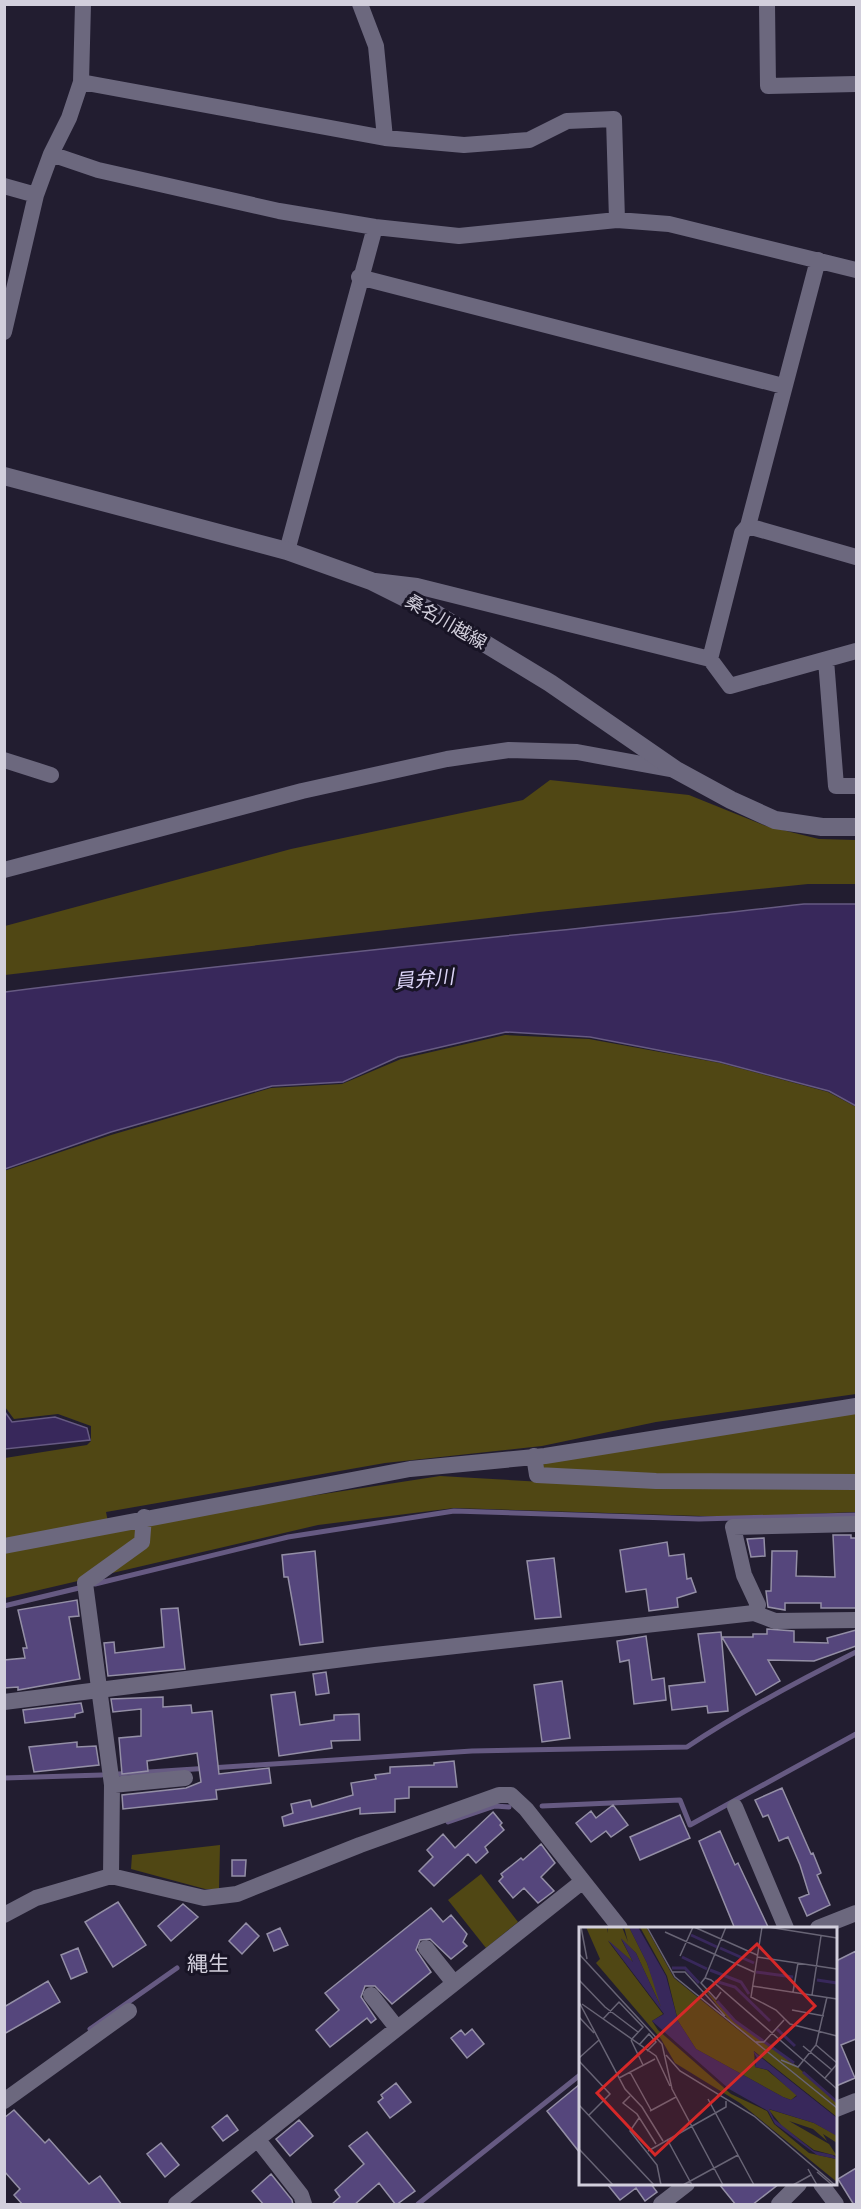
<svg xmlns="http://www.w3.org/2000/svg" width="861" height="2209" font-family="'Sofia Sans Condensed','Noto Sans JP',sans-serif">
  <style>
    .green { fill: #504714 }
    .water { fill: #38285b; stroke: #665a82; stroke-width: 1.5 }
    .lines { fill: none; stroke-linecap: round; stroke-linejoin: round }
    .stream { stroke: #665a82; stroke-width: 5 }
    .building { fill: #55467c; stroke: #948fa6; stroke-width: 1.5 }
    .street { stroke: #6c687e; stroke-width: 16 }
    .secondary { stroke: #6c687e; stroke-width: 18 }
    .labels { text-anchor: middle; stroke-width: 6; stroke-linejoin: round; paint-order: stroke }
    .street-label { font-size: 18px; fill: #d2cfdc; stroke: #181425 }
    .water-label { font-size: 20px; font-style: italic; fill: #dbd4f6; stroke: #181425 }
    .quarter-label { font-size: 21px; fill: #d2cfdc; stroke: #181425 }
    .inset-river { fill: none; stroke: #38285b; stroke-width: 3 }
    .inset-road { fill: none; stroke: #686475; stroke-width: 1.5 }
    .view { fill: #d62828; fill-opacity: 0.15; stroke: #d62828; stroke-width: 3 }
    .inset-edge { fill: none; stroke: #d2cfdc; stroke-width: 3 }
  </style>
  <rect width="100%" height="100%" fill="#221d30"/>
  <path class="green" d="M550,780l139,15 77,31 53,13 37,1v44h-48l-269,28 -534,63v-49l286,-77 232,-49z
    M505,1035l84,4 131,24 108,29 28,15v287l-200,28 -114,24 -157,17 -279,49 3,15 331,-51 120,7 267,4 29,3v22l-124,5 -278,-9 -136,17 -313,73v-140l82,-13 4,-4v-15l-33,-12 -44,5 -9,-12 -1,-236 107,-36 160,-47 71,-4 59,-25z
    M856,1413v62l-171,2 -143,-5 -4,-12z
    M220,1845l-1,44h-14l-74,-20 1,-14z
    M481,1874l37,48 -32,26 -38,-48z"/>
  <path class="water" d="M804,904h52v202l-27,-15 -109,-29 -130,-25 -84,-5 -108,25 -55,25 -71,4 -161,46 -106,37v-177c265,-34 532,-58 799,-88z
    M5,1412l7,10 43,-5 32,11 3,12 -85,9z"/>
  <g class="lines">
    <path class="stream" d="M95,1584l193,-47 166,-26 245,8 157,-4
      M4,1606l79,-19
      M118,1774l354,-23 215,-4c54,-36 111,-66 169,-95
      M4,1778l98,-3
      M542,1806l138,-6 10,25 166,-91
      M448,1822l47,-16 14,1
      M90,2029l87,-61
      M418,2204l162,-129"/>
  </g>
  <path class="building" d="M833,1535h18v3h5v70h-35v-5h-36v7l-17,-3 -2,-16h5l1,-40h25l-1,25 39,1z
    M764,1538l1,18 -14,1 -4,-18z
    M667,1542l2,14 15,-2 3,25 4,-1 5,14 -19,6 1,9 -29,4 -3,-22 -20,3 -6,-42z
    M315,1551l8,91 -23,3 -12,-68h-4l-2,-22z
    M554,1558l7,59 -26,2 -8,-58z
    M77,1600l2,16 -10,1 11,62 -62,11v-3l-14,1v-28l21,-2 -2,-10h4l-9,-38z
    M178,1608l7,61 -77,7 -4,-33 10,-1 1,11 49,-6 -3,-38z
    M767,1629l27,2v11l34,1 -1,-5 29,-8v16l-42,15 -46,-1 12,21 -24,14 -34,-58h31v-3h14z
    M721,1632l7,79 -20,2 -1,-7 -35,4 -3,-24 36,-4 -7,-48z
    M646,1636l6,44 12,-2 2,22 -32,4 -5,-44 -9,2 -3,-21z
    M326,1672l3,21 -13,2 -3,-21z
    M562,1681l8,57 -28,4 -8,-57z
    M295,1692l5,33 34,-5v-5l25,-1 1,26 -29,1 1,7 -53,8 -8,-61z
    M163,1697v10l28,-2 1,8 20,-2 7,63 50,-6 2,15 -55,7 1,9 -94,10 -1,-14 64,-7 15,-6 -4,-29 -50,8 1,10 -26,3 -3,-36 22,-2v-27l-28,3 -2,-13z
    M81,1703l2,9 -8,2v3l-50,6 -2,-13z
    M77,1742v5l19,-1 3,19 -65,7 -5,-25z
    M454,1761l3,26h-48v11l-14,1v13l-35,2v-6l-76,18 -2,-9 11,-4 -2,-9 19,-4 2,7 41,-12 -2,-12 25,-4 -1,-4 15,-2v-6l44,-2v-2z
    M782,1788l29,66 2,-1 8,20 -4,2 13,30 -23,11 -8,-18 10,-4 -9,-29 -12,-28 -9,4 -11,-26 -5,2 -8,-17z
    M613,1805l15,20 -17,12 -5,-6 -15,11 -15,-19 15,-12 5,7z
    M493,1812l9,11 -2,2 4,5 -19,17 3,5 -12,11 -8,-9 -34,32 -15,-15 14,-14 -6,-7 16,-16 12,14z
    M680,1815l10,23 -50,22 -10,-23z
    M720,1831l15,34 3,-2 31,66h-34l-36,-88z
    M541,1844l14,19 -14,14 13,14 -16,12 -14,-15 -11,10 -14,-17 4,-4 -2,-3 20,-16 2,2z
    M232,1860h14l-1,16h-13z
    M118,1902l28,43 -33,22 -28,-45z
    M183,1904l15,13 -27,24 -13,-15z
    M431,1908l12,14 8,-7 16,19 -4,8 4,4 -16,13 -21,-20 -10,1 -4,10 15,22 -39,32 -17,-18h-10l-4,11 15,22 -5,4 -4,-5 -37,29 -14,-17 23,-20 -14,-17z
    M246,1923l13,13 -17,18 -13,-13z
    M280,1928l8,17 -14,6 -7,-17z
    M78,1948l9,24 -16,7 -10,-24z
    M856,1951v88l-15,6 14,33 -19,8v-125z
    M48,1981l12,21 -56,32v-27z
    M472,2029l12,15 -17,14 -16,-20 10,-8 4,5z
    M396,2083l15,19 -21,16 -12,-16 5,-4 -2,-3z
    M580,2084v69l-33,-42z
    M14,2110l31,33 4,-4 40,45 11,-8 22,29h-99l-9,-10 6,-6 -16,-18v-53z
    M227,2115l11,15 -15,11 -11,-14z
    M299,2120l14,16 -23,20 -14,-17z
    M367,2132l48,59 -19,14 -17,-22 -25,22h-23l9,-8 -5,-7 29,-26 -15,-18z
    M161,2143l18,22 -14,12 -18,-23z
    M856,2168v37h-2l-16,-26z
    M271,2174l21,26 1,5h-29l-12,-14z
    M607,2184h44l6,8 -12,9 -9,-13 -16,12z
    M719,2184h60l-27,21h-16z"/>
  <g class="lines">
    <path class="street" d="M360,4l16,42 9,92
      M767,4l1,82 88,-2
      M81,82l304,56 79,7 65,-5 38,-19 47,-2 3,101
      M51,154l47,16 181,41 96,16 84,9 158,-16 52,4 187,46
      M4,186l32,9
      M818,260l-70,266 -6,7 -32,126 20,27 126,-35
      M359,277l424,109
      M4,332l32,-137 15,-41 18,-36 12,-36 2,-78
      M748,526l108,31
      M287,551l88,-324
      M375,581l42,5 293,73
      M826,660l10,126h20
      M4,760l47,15
      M4,870l298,-79 145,-32 62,-9 68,2 98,18
      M534,1456l3,19 119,6 200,1
      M4,1546l406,-77 135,-13 311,-50
      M754,1613l4,-8 -14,-30 -11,-48 123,-3
      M4,1702l371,-47 379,-42 21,8 81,-1
      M112,1785l73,-7
      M735,1807l51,121
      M111,1876l1,-91 -27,-202 57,-41 2,-25
      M4,1915l32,-17 75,-22 93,22 33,-4 123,-49 139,-50h12l15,14 94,119
      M818,1928l38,-15
      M426,1948l28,35
      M371,1995l26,33
      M4,2101l125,-90
      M836,2109l20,-8
      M258,2140l43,55 3,9
      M821,2184l15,20
      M176,2204l407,-323
      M661,2204l26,-20
      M779,2204l20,-20"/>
    <path class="secondary" d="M4,476l283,75 84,30 62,31 117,71 126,87 55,30 44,20 47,7h34"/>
  </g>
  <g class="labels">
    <g class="street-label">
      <text transform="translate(446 622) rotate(30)" y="6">桑名川越線</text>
    </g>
    <g class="water-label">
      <text transform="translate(424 979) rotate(-5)" y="7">員弁川</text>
    </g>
    <g class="quarter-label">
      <text x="208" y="1971">縄生</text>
    </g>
  </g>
  <g transform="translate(579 1927)">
    <rect width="258" height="258" fill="#221d30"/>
    <path d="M7,0h21v6l1,-6h14l6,15 -4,-15h5l18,36 15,42 -1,2 -25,-54 -15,-14 12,23 -25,-21 55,73 -11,7 6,9 73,64 36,17 7,13 35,29 27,6 1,23 -97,-79 -65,-40 -14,-24 -65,-76 4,-4zM61,0h6l28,51 83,67 -25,-21 -31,-39 33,35 57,41 46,42v14l-83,-66 1,16 12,3 30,25 -6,5 -8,-3 -87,-48 -18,-28 -11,-45zM189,182l46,14 22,12 1,8 -14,-9 4,7 -14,-12 -24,-8 40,23 8,12 -23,-6 -32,-24z" fill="#504714"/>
    <path d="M50,0h9l28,49 12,45 18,28 87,48 8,3 6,-4 -29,-26 -13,-3 2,-9 -4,-7 84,67v18l-23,-13 -45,-14 5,10 40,32 19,4 4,4 -20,-4 -42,-31 -7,-13 -39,-22 -77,-68 12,-7 -56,-74 25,22 -12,-24 15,15 25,54 -14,-44z" fill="#38285b"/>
    <path class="inset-river" d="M112,8l26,12M141,21l34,15M103,30l25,12M93,41h13l14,15M131,43l31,12 8,12M177,45l37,5M238,53l20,3M136,54l20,6 35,34M138,74l18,20 59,42M198,102l18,17M224,145l34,30"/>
    <path class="inset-road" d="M2,0l6,32M68,0l28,50 162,131M115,0l63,28M183,0l-11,70 25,13 14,14 47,12M189,0l69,11M86,5l89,40M0,27l83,90 10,45 51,96M101,29l13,-29M178,30l80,12M93,45h13l40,44M126,51l21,-51M0,53l26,27 33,25M173,59l85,13M142,65l-5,7 -15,-16 4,-5 6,2 92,80M214,65l5,-29M233,68l9,-59M0,75l46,87 17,18 21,34M3,77l74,52 14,30M213,83l32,6M0,90l15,16M24,92l16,-17 24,25 -12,13M52,113l12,25M177,115h8l20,-22M60,118l10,-11 7,8 -9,9M237,118l21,18M224,119l29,24M87,128l14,16 74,45 81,69M0,131l20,-18M202,133l17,7 18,-22 11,-48M225,133l33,29M0,134l31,33 -21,21M51,145l21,38M40,151l36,-19M246,151l12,-14M51,169l-7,7 14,11 19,30M129,172l46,86M0,178l75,80M71,184l26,-14M60,191l-9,13 27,34 4,20M88,212l25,46M0,222l34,36M69,224l78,-44v-6M229,242l9,16M238,245l14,12M104,258l55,-30M214,258l18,-10"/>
    <path class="view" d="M178,17l58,62 -160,149 -58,-62z"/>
    <rect width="258" height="258" class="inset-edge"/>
  </g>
  <rect width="861" height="2209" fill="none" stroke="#d2cfdc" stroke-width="12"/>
</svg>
